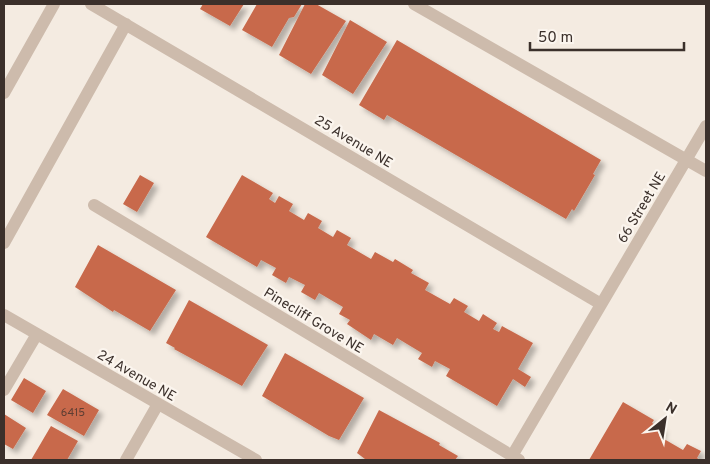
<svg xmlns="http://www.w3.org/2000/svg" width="710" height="464" font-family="Overpass,sans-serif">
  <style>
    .building { fill: #c8694b; filter: url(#shadow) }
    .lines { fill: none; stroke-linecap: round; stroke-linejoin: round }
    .minor { stroke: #cdbbac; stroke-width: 12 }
    .labels { text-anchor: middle; stroke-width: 4.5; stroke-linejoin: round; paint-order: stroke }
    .number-label { font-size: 11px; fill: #5e3e33 }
    .street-label { font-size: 14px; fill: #3b302b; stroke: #fbf5ee }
  </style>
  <defs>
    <filter id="shadow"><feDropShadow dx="4.5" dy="4.5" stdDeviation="2.5" flood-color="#0004"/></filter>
  </defs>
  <rect width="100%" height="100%" fill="#f4ebe1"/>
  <path class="building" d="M203,4h41l-14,22 -30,-17z
    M257,4h45l-8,13 -5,1 -17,29 -30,-17z
    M305,4h11l30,17 -35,53 -32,-19z
    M350,20l37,22 -34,52 -31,-19z
    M397,40l204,120 -8,14 2,1 -21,36 -2,-2 -6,10 -179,-104 -3,5 -25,-15z
    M140,175l14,8 -17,29 -14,-8z
    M242,175l31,18 -4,6 6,4 4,-7 14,8 -4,7 15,9 4,-7 14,8 -4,7 15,9 4,-7 14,8 -4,7 24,14 4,-7 18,10 2,-3 18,11 -2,3 18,10 -4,7 25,14 4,-6 14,8 -4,6 15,9 4,-7 14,9 -4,6 6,3 3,-6 31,17 -15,26 13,8 -6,10 -12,-8 -16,27 -51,-30 4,-7 -15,-8 -3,6 -14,-8 4,-6 -25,-15 -4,7 -19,-11 -3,6 -24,-16 3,-4 -11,-6 4,-7 -24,-14 -4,7 -14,-8 4,-7 -16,-8 -3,6 -14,-8 4,-7 -15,-8 -4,7 -51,-30z
    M98,245l78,45 -26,41 -36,-21 -1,2 -38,-25z
    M189,300l79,45 -26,41 -68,-37 1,-1 -9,-5z
    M285,353l79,45 -25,42 -10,-4 -67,-40z
    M24,378l22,13 -13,22 -22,-13z
    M63,389l36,21 -15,26 -37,-21z
    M623,402l31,18 -2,3 11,6 -4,7 5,3 19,11 4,-6 14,7 -4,7 3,2h-111z
    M379,410l61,33 -1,2 19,11 -3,4 -90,-1 -8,-6z
    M4,414l22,14 -13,21 -9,-5z
    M51,426l27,15 -11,19h-36z"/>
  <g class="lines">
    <path class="minor" d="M91,4l510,300
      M414,4l292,167
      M4,93l50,-89
      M94,205l425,255
      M4,243l122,-219
      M4,315l252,145
      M4,390l33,-56
      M512,456l194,-330
      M126,460l32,-56"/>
  </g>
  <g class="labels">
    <g class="number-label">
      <text x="73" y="416">6415</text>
    </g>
    <g class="street-label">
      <text transform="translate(354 141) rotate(31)" y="5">25 Avenue NE</text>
      <text transform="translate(641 207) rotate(-59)" y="5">66 Street NE</text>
      <text transform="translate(314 320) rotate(31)" y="5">Pinecliff Grove NE</text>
      <text transform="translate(137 375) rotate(30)" y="5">24 Avenue NE</text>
    </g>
  </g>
  <rect width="710" height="464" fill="none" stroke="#3b302b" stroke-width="10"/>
  <g transform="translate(665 419) rotate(30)" stroke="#fbf5ee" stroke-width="4" paint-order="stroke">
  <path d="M0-4L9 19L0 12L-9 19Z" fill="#3b302b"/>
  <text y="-8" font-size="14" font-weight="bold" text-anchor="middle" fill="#3b302b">N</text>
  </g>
  <path d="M530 42v8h154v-8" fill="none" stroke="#3b302b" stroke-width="2.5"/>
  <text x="538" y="42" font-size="15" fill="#3b302b" stroke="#fbf5ee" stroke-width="4" paint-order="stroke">50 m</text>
</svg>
